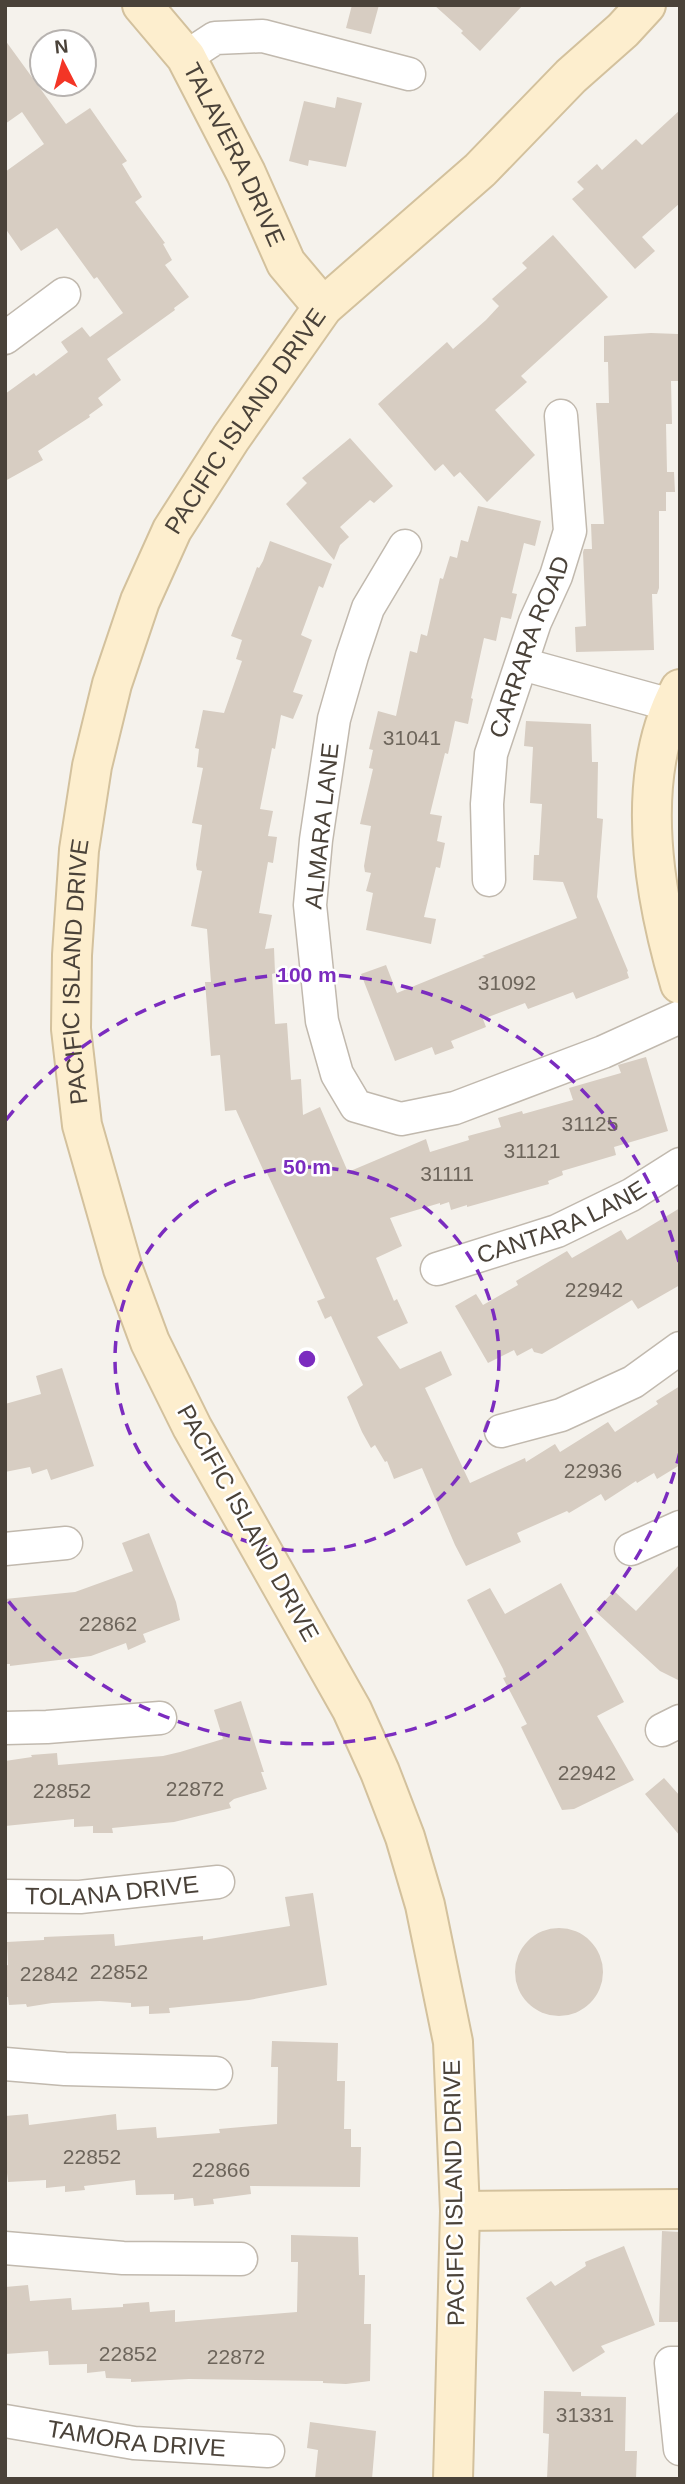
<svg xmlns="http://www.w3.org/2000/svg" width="685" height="2484" font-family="Arial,sans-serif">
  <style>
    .building { fill: #d7cdc2 }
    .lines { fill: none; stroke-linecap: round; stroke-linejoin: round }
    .street-casing { stroke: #c1b9ae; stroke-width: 35 }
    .secondary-casing { stroke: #d3c19d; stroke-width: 42 }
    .street { stroke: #fff; stroke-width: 32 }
    .secondary { stroke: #fdeece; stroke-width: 38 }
    .ring { fill: none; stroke: #7b2cbf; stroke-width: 3.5; stroke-dasharray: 12 9 }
    .labels { text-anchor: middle; stroke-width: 5; stroke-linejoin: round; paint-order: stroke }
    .number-label { font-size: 21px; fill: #6d655b }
    .street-label { font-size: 24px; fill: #4a4239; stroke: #fff }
    .centre { fill: #7b2cbf; stroke: #fff; stroke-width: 3.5 }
    .ring-label { font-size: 21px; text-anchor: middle; font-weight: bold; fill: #7b2cbf; stroke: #fff; stroke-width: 5; stroke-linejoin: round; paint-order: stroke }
  </style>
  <rect width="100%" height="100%" fill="#f5f2ec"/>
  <path class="building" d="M352,5h27l-8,29 -25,-6z
    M434,5h89l-43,46 -19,-18 2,-2z
    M5,40l61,84 24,-16 37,53 -5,3 20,33 -7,5 30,41 -2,1 9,16 -7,5 24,32 -15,11 1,2 -68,49 14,21 -23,18 5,7 -14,10 1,2 -52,34 5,9 -38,21v-87l29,-21 2,3 32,-24 -7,-10 21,-15 8,10 33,-24 -26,-36 -3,2 -37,-51 -36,23 -16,-23v-56l39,-28 -22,-32 -17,12z
    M337,97l25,6 -16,64 -37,-7 -1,6 -19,-5 15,-60 31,7z
    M680,110v93l-38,34 13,14 -20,18 -63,-70 12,-10 -7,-7 20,-18 5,6 34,-31 6,6z
    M553,235l55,62 -87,79 6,6 -32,28 40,45 -48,47 -27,-30 -6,5 -11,-13 -8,7 -57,-67 69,-62 6,7 33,-29 13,-14 -7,-7 35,-31 -5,-5z
    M651,333l27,1 1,41 -1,6h-7l1,43h-6l1,48h7l1,20h-9v19h-7v77l-2,6h-5l2,56 -78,2 -1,-25 11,-1 -3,-74 1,-3h8l-1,-25h13l-8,-121h13l-1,-41h-4v-26z
    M350,438l43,48 -19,17 -4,-3 -30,27 9,10 -9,8 -6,15 -48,-56 21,-21 -5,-5z
    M478,506l63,15 -6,25 -11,-3 -12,50 5,1 -6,25 -10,-2 -5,24 -12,-3 -13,60 2,1 -5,25 -13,-3 -7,33 -3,-1 -15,61 12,2 -5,25 8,2 -5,25 -4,-1 -12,50 12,2 -5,25 -65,-14 7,-37 -7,-2 5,-18 -6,-1 -1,-6 7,-40 -11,-2 13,-55 -4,-1 4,-18 -4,-1 9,-38 18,5 14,-65 7,2 4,-19 6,2 13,-58 3,1 7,-23 7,2 4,-18 7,2z
    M270,541l62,23 -9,24 -4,-2 -18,49 11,5 -19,52 10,3 -10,24 -12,-4 -6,34 -3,-1 -12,61 13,2 -5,25 9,1 -4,26 -5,-1 -9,51 13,2 -7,34 9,-1 1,25 -3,1 3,50 12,-1 4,57 10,-1 2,36 17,-8 28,65 78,-33 4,13 39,-12 -1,-4 33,-9 -3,-9 24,-7 1,3 50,-14 -4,-12 52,-15 -3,-8 28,-8 22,74 -54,16 2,8 -54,16 1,4 -15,6 1,3 -82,23v-2l-16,5 -2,-8 -9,3v-2l-50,15 12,28 -26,12 18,43 3,-2 11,24 -31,14 23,32 41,-18 11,24 -27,13 45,95 55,-25 1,4 29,-18 5,8 48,-30 7,10 43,-28 -2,-3 24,-15v79l-23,14 -3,-6 -17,10 -1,-2 -31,20 -4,-7 -32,19 -2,-2 -50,22 4,9 -55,24 -11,-21 -33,-77 -28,11 -7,-18 -2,1 -10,-17 -4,3 -9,-16 -15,-35 16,-12 -32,-69 -6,3 -8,-18 8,-3 -58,-125 -2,1 -29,-64 -11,1 -5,-56 -9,1 -6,-74h6l-4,-53 -16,-3 11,-55 -5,-1 -1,-5 6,-40 -10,-2 11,-55 -6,-1 2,-18 -4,-1 8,-38 21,3 18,-52 -6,-2 6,-19 -11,-4 26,-69 2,1 4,-7z
    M526,721l65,3 1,38h6l-1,56 6,1 -6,78 31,74 -1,1 2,6 -53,21 -3,-7 -45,17 -3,-6 -42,16 3,8 -35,14 3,7 -19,7 -3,-8 -37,14 -34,-87 25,-9 11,28 88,-36 -3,-1 95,-38 -14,-36 -30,-2 1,-25h5l3,-51 -12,-1 3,-56 -9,-1z
    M680,1208v77l-42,24 -6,-9 -90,54 -8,-2 -2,-4 -15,8 -3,-6 -26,13 -33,-57 21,-12 7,11 35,-20 -2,-4 51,-30 5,7 49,-28 6,10z
    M62,1368l32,98 -43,14 -4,-11 -15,5 -2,-7 -25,5v-68l36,-10 -5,-18z
    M149,1533l27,69 4,18 -37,14 3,8 -18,8 -2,-7 -35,13 -81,10v-2h-5v-65l70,-7 58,-21 -11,-28z
    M680,1564v117l-20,-10 -65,-60 19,-20 22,20z
    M561,1583l63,119 -27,14 37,64 -60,29 -12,1 -41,-83 6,-3 -24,-46 3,-1 -3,-8 -36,-69 23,-12 15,26z
    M241,1701l23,71h-3l6,17 -33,10 -5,4 2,5 -57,14 -62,6 1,5h-20v-7l-19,1v-8l-69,7v-65l27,-4 -1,-2 26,-2 1,12 105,-9 17,-4 43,-13 -9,-29z
    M664,1778l16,18v40l-35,-42z
    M313,1893l14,92 -78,15 -80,8 1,5 -21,1v-8l-18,1v-4l-31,-2 -48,2 -25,4 -1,-3 -17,1 -1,-8h-3v-31l3,-1 -1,-23 37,-2v-3l70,-3 1,12 88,-10v4l87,-14 -5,-29z
    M515 1972a44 44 0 1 1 88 0a44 44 0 1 1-88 0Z
    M272,2041l66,2 -1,38h8l-1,48h7v18h10l-1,40 -110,-1 1,8 -38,5 1,5 -20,2 -1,-8 -19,2v-6l-38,1 -1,-15 -51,6 1,4 -20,2v-6l-19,2v-8l-38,2 -1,-9h-2v-57l23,-2 1,11 87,-11 1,16 39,-3 1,11 63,-5 -1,-4 58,-5 1,-57h-7z
    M662,2231l18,1v90h-21z
    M291,2235l67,2 1,38h6l-1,49h7l-1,57 -24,3 -23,-1v-2l-134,-2 -58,3v-3l-25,-1 -1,-7 -18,2v-9l-38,1 -1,-14 -43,3v-67l23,-2 2,16 41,-3 1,12 51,-3v-3l26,-2 1,10 25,-2v12l122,-10 1,-50h-7z
    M624,2246l31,79 -54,21 4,6 -32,20 -47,-74 25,-17 4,5 31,-20 -1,-4z
    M544,2391l37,1v4l45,1 -1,54h12l-1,28h-89l2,-45 -6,-1z
    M310,2422l66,9 -4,48h-57l3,-29 -11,-2z"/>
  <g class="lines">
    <defs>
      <g id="street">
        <path d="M186,57l29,-19 48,-2 146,38"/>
        <path d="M5,338l59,-44"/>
        <path d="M405,546l-37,62 -16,48 -18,63 -18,121 -6,65 12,116 15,53 19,32 45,13 54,-11 148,-56 77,-35"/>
        <path d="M522,664l149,41"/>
        <path id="s1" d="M489,880l-2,-76 4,-50 44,-132 21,-46 14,-45 -9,-115"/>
        <path id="s2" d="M437,1269l120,-38 74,-36 49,-31"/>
        <path d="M501,1431l60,-16 72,-33 47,-34"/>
        <path d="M5,1549l61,-6"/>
        <path d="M631,1549l49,-22"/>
        <path d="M5,1728l42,-1 113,-9"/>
        <path d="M662,1730l18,-9"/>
        <path id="s3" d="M5,1896l75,1 138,-15"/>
        <path d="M5,2064l60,5 151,4"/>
        <path d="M5,2248l118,10 118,1"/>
        <path d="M680,2363h-9l9,86"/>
        <path id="s4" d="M5,2421l129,22 134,8"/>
      </g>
      <g id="secondary">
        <path id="s5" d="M142,5l44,52 60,116 40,90 37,44"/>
        <path d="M680,689c-47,88 -27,204 0,295"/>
        <path d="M460,2211l220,-2"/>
        <path id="s6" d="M453,2479l7,-268 -7,-169 -28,-137 -20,-68 -25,-65 -28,-62 -160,-283 -42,-85 -27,-73 -41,-144 -11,-96 1,-74 7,-105 13,-84 20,-82 28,-83 32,-71 59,-92 92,-131 157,-137 91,-94 52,-46 23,-25"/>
      </g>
    </defs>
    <use href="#street" class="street-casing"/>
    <use href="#secondary" class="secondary-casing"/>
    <use href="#street" class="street"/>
    <use href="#secondary" class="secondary"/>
  </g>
  <g class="ring">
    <circle cx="307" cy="1359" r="192"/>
    <path d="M680 1452A384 384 0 0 1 6 1598M6 1120A384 384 0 0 1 680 1266"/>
  </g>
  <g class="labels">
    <g class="number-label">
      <text x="412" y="745">31041</text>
      <text x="507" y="990">31092</text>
      <text x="590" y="1131">31125</text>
      <text x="532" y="1158">31121</text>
      <text x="447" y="1181">31111</text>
      <text x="594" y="1297">22942</text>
      <text x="593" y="1478">22936</text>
      <text x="108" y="1631">22862</text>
      <text x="587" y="1780">22942</text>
      <text x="195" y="1796">22872</text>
      <text x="62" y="1798">22852</text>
      <text x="119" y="1979">22852</text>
      <text x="49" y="1981">22842</text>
      <text x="92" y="2164">22852</text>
      <text x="221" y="2177">22866</text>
      <text x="128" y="2361">22852</text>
      <text x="236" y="2364">22872</text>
      <text x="585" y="2422">31331</text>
    </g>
    <g class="street-label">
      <text dy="8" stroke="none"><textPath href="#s5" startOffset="177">TALAVERA DRIVE</textPath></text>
      <text dy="8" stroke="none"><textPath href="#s6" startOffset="2175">PACIFIC ISLAND DRIVE</textPath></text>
      <text dy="8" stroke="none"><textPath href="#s1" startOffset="240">CARRARA ROAD</textPath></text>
      <text transform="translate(322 826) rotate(-84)" y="8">ALMARA LANE</text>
      <text dy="8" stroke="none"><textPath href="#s6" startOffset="1587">PACIFIC ISLAND DRIVE</textPath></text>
      <text dy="8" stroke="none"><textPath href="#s2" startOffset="133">CANTARA LANE</textPath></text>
      <text transform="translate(248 1523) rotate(61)" y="8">PACIFIC ISLAND DRIVE</text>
      <text dy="8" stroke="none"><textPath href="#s3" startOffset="107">TOLANA DRIVE</textPath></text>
      <text transform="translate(454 2193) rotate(-91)" y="8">PACIFIC ISLAND DRIVE</text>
      <text dy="8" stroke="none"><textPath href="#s4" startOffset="133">TAMORA DRIVE</textPath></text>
    </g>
  </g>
  <circle cx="307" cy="1359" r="10" class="centre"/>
  <g class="ring-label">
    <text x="307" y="982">100 m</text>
    <text x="307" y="1174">50 m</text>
  </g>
  <rect width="685" height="2484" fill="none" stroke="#4a4239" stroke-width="14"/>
  <g transform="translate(63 63) rotate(354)"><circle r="33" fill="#ffffff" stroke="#b7b3b0" stroke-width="2"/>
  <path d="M0-5L12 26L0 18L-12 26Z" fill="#f33526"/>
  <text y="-10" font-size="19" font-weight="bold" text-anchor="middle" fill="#4a4239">N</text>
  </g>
</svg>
